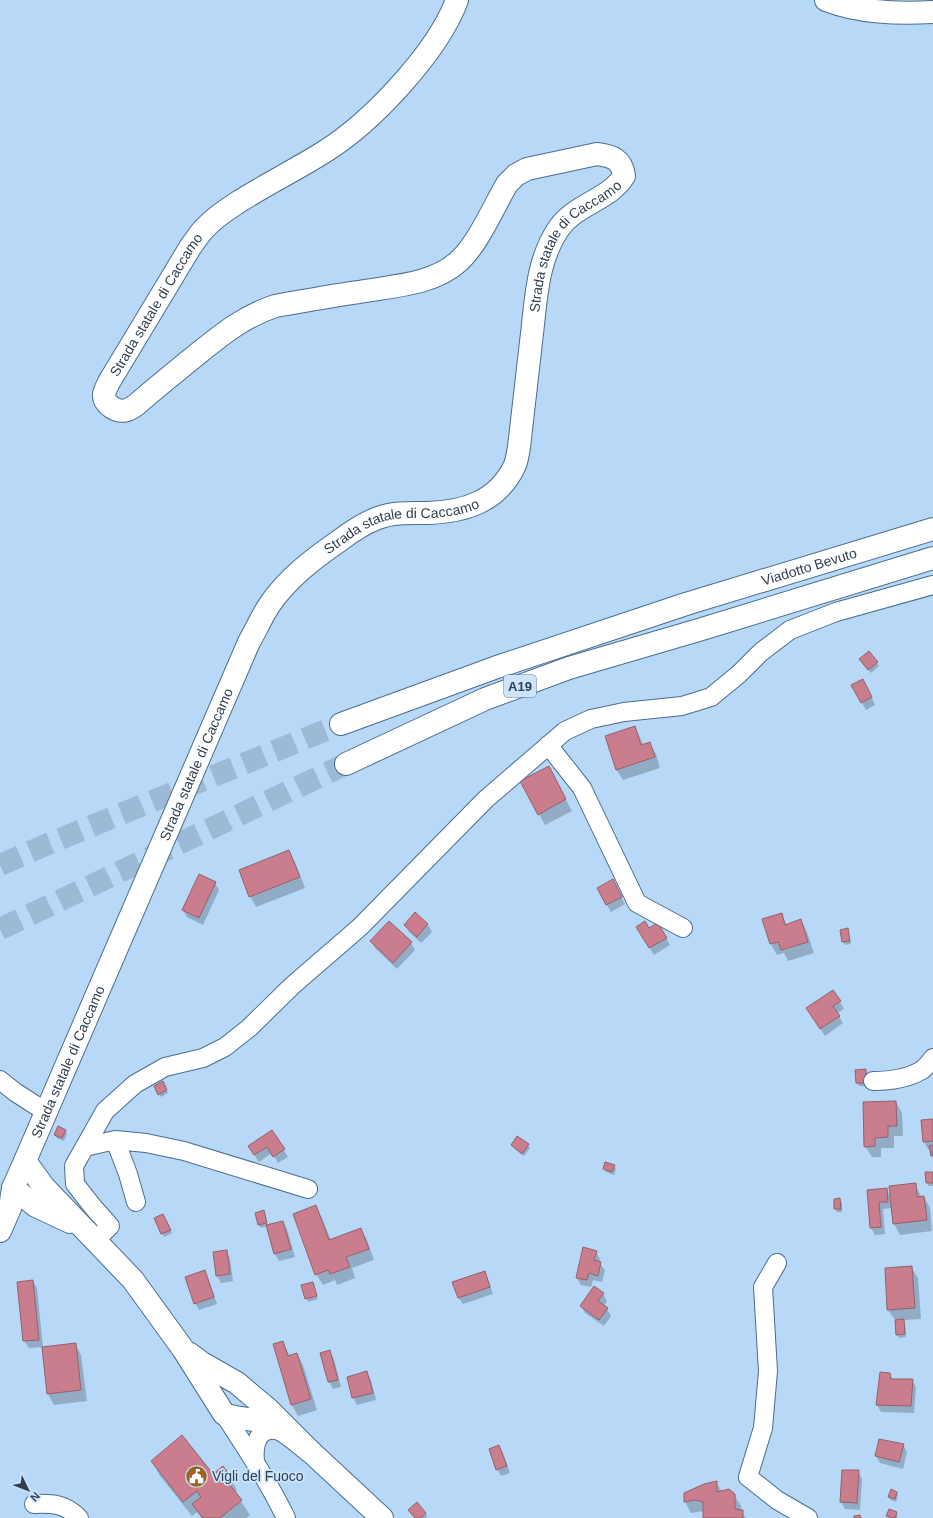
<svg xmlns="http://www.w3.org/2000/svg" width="933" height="1518" font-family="Helvetica,sans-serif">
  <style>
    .shadow { fill: #0003 }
    .building { fill: #ca7d8c; stroke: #956069 }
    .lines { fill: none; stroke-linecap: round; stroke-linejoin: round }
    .highway-tunnel { stroke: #9cb9d5; stroke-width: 22; stroke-dasharray: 22 11; stroke-linecap: butt }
    .minor-casing { stroke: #496d90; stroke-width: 20 }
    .major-casing { stroke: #496d90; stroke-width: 24 }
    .highway-casing { stroke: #496d90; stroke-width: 24 }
    .minor { stroke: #fff; stroke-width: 18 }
    .major { stroke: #fff; stroke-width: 22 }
    .highway { stroke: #fff; stroke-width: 22 }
    .labels { text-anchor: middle; stroke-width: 3.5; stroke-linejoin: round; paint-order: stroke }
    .shield { fill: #cce4fc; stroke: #5d7083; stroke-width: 1 }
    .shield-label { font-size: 13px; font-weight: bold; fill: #2e3f4f }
    .street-label { font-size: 14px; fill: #2e3f4f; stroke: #cce4fc }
    .poi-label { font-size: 14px; fill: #2e3f4f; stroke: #cce4fc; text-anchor: start }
  </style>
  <rect width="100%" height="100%" fill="#b7d8f7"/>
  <path class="shadow" d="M869,653l10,13 -8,7 -8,-10z
    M867,687l8,18 -9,5 -4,-7z
    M635,727l9,19 6,-2 6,10 4,14 -37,12 -7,-11z
    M554,778l18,33 -27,14 -6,-11z
    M289,851l6,11 10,26 -49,19 -6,-11z
    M215,883l4,7 -16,35 -16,-8 -4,-7z
    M598,888h18l9,16 -14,8z
    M415,914l13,11 4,7 -11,11 -12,-11 -4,-7z
    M781,914l6,11 14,-4 6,11 7,21 -26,8 -4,-8 -7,2 -6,-11 -7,-24z
    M389,922l22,21 4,7 -18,19 -22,-21 -4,-7z
    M658,924l12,21 -16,10 -16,-28 11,2z
    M848,929l3,15 -6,1 -2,-3z
    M840,1002l4,7 -7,4 6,10 -18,13 -18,-27z
    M865,1070l2,3 1,13h-9l-2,-3 -1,-12z
    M163,1082l5,11 -7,4 -6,-11z
    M896,1102l6,11 1,23h-9v12h-13v9h-9l-7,-11z
    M933,1120v38l-2,-9h-3l-4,-7z
    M65,1130l2,4 -3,7 -7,-3 -2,-3z
    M272,1131l16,26 -10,6 -6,-10 -13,9 -6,-9z
    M512,1145h16l2,3 -6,8 -10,-8z
    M614,1166l2,3 -2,6 -8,-3 -2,-3z
    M933,1173v13h-4l-2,-3z
    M915,1184l7,14 2,-1 6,11 2,23 -32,4 -6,-11 -2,-16 -9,1 2,25 -10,1 -4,-7 -3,-37 18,-2 5,9z
    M840,1199l2,4v9h-5l-2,-3z
    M316,1207l6,11 9,22 30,-11 6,11 7,20 -22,8 3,10 -18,7 -2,-5 -12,5 -7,-11z
    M264,1212l4,14 15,-4 4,7 8,28 -16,4 -4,-7 -8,-28 -6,2 -2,-3 -3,-11z
    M155,1219h10l7,14 -8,4z
    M226,1251l4,7 3,23 -12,2 -4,-7 -2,-23z
    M596,1252l4,7 -1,4 6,7 -3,12 -9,-2 -2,7 -10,-2 -4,-7z
    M912,1268l6,10 3,41 -18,1 2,3 1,14 -7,1 -2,-3 -1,-14 -8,-11z
    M204,1271l4,7 9,26 -18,6 -4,-7z
    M484,1272l4,7 5,15 -30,10 -5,-7z
    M33,1281l4,7 6,59 -14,1 -5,-7 -5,-58z
    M312,1283l6,16 -10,3 -6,-16z
    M603,1294l4,7 -3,5 3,3 4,7 -7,10 -19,-13 -4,-7z
    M282,1342l8,14 7,-2 6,11 14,45 -19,6 -6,-11 -18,-60z
    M75,1344l6,11 6,46 -33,4 -6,-11z
    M330,1352l4,7 7,28 -8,2 -4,-7 -8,-28z
    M367,1373l4,7 5,20 -19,5 -4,-7 -5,-21z
    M889,1374l4,6h19l4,7 -2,26 -33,-1 -4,-7z
    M903,1445l4,7 -4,17 -23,-6 -4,-7z
    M499,1446l4,7 7,20 -9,3 -4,-7z
    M152,1461l61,15h16l8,14 -2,2 15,23 -4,3h-45l-4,-6 -5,4 -32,-40z
    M858,1471l4,8 -2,31 -15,-1 -4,-7z
    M716,1482l6,10 12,3 7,11v5l5,7h-42v-7l-13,2 -6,-11v-8z
    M897,1492l1,4 -2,6 -5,-2 -2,-3z
    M417,1504l9,10 1,3 -1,1h-10z
    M889,1510l7,2 2,4 -1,2h-9l-1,-2z"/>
  <path class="building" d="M869,651l9,11 -10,8 -9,-11z
    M863,679l9,18 -11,6 -10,-18z
    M635,726l6,19 9,-3 5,15 -39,13 -11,-34z
    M549,766l17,33 -28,16 -18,-34z
    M289,850l11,27 -51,20 -10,-27z
    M199,874l17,8 -17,36 -17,-8z
    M613,879l9,18 -16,8 -9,-17z
    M415,912l13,12 -11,13 -13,-12z
    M782,913l3,12 16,-6 7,23 -27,8 -3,-8 -8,2 -8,-25z
    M389,921l23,21 -19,21 -23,-22z
    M645,921l4,7 9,-5 9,15 -18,10 -13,-21z
    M848,928l2,13 -8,1 -2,-12z
    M833,990l8,11 -8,5 7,10 -20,13 -14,-21z
    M866,1069v14h-10l-1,-13z
    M163,1081l4,9 -9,5 -4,-9z
    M896,1101l1,25h-9v11l-13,1v8l-11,1 -1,-45z
    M933,1119v22l-10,1 -2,-22z
    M58,1126l8,4 -4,8 -8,-3z
    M272,1130l13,19 -12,8 -6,-10 -13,8 -6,-9z
    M517,1136l12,8 -7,10 -11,-9z
    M933,1145v11h-2l-2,-10z
    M605,1162l10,3 -3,7 -9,-3z
    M925,1172h8v11h-7z
    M916,1183l1,14 7,-1 3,24 -34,4 -4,-38z
    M887,1188l1,14h-9l2,25 -11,1 -3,-38z
    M840,1198l1,11h-7v-10z
    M316,1205l13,35 32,-12 8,21 -23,8 4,10 -20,7 -2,-4 -13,5 -22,-61z
    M264,1210l3,13 -9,2 -3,-12z
    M163,1214l8,16 -10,4 -7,-16z
    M283,1221l8,28 -17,5 -8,-29z
    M583,1247l14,4 -3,9 7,2 -3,14 -9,-3 -2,7 -11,-2z
    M227,1250l3,24 -14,2 -3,-24z
    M912,1266l3,42 -28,2 -2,-42z
    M205,1270l9,27 -20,7 -9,-27z
    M485,1271l5,16 -32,11 -6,-16z
    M33,1280l6,60 -16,1 -6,-59z
    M313,1282l4,14 -12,3 -4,-14z
    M594,1286l10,7 -6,8 10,7 -9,12 -19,-14z
    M904,1319l1,15 -9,1 -1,-15z
    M283,1341l5,15 9,-3 14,46 -20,6 -18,-61z
    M76,1343l5,47 -34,4 -5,-47z
    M330,1350l8,30 -10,2 -8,-29z
    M367,1371l6,22 -21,5 -5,-21z
    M880,1372l10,1 1,6h22l-2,27 -35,-1z
    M182,1435l31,39 10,-8 7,9 -5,4 17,21 -22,18h-17l-11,-14 9,-7 -4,-6 -14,11 -32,-41z
    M879,1439l25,5 -5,18 -24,-6z
    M499,1445l8,21 -11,4 -7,-21z
    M842,1470h17l-2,33 -17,-1z
    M717,1481v11l12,-3 6,5v15l8,1v8h-40v-16l-8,-2 -11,2v-9l20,-9z
    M891,1489l6,3 -2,7 -7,-2z
    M417,1502l9,11 -5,5h-6l-7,-8z
    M889,1509l8,3 -2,6 -9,-2z
    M860,1515l1,3h-7v-2z"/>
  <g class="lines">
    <path class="highway-tunnel" d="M0,865l50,-22 291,-119
      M0,929l346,-165"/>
    <defs>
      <path id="minor" d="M548,745l34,43 55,115 46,25
        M0,1080l15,12 31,20
        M873,1081c17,0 34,-2 49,-11 4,-3 8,-8 11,-12
        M115,1140l13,34 8,28
        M85,1147l30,-7 31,3 38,8 124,38
        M96,1240l14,-14 -17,-19 -18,-23 -1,-18 31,-55 30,-27 30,-17 38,-9 22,-11 24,-19 44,-43 67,-58 126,-128 79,-68 26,-12 33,-7 58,-6 29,-9 28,-23 22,-22 29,-22 46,-18 97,-27
        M777,1263l-14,24 5,84 -5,57 -15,49 29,23 31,18
        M224,1414c22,34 44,67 62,104
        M255,1461c-2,-21 6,-39 31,-28
        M34,1504c18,-1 32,0 45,14"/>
      <g id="major">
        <path d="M826,0c34,13 71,14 107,12"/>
        <path d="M25,1161l19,26 89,93 50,69 41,65c15,6 31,4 46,10 15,5 29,19 41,28"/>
        <path d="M13,1188l23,18 34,16"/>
        <path id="s1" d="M0,1231l10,-23 3,-20 12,-27 224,-519c7,-12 13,-26 21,-38 18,-26 43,-45 69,-63 12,-9 25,-18 39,-23 15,-6 33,-5 49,-5 37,-1 71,-11 88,-48 2,-5 3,-12 4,-18 4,-35 8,-70 12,-105 5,-39 5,-81 28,-114 17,-24 50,-28 65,-52 -2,-17 -12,-20 -27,-22l-70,15 -11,6 -9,9c-13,22 -29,60 -48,77 -26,24 -67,25 -100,31 -28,4 -56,9 -84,14 -35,12 -56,31 -85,54 -18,15 -37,30 -54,45 -3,2 -6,4 -9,5 -9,3 -24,-5 -23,-16 1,-4 3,-8 5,-12l82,-136c5,-6 9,-14 15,-19 10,-11 22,-18 34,-26 27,-17 57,-32 84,-49 47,-29 114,-100 133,-152"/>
        <path d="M190,1354l12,9 35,20 32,27 42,42 71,66"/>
      </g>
      <g id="highway">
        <path id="s2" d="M341,724l156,-57 189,-63 247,-75"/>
        <path d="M346,764l139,-65 84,-31 133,-39 231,-71"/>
      </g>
    </defs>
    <use href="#minor" class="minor-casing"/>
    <use href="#major" class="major-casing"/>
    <use href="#highway" class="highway-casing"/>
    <use href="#minor" class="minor"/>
    <use href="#major" class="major"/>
    <use href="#highway" class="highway"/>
  </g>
  <defs>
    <symbol id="civic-disc" viewBox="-11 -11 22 22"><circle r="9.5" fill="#9c651f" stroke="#cce4fc"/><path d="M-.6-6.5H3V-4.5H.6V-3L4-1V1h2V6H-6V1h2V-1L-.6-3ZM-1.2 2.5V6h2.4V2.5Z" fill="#fff"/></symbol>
  </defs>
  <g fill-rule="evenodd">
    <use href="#civic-disc" x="184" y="1464" width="25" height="25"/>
  </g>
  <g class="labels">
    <rect class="shield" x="504" y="675" width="32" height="22" rx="3"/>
    <g class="shield-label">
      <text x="520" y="691">A19</text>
    </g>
    <g class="street-label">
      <text dy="5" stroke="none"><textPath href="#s1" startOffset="1215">Strada statale di Caccamo</textPath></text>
      <text dy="5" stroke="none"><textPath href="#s1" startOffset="2041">Strada statale di Caccamo</textPath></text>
      <text dy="5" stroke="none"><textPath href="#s1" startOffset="843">Strada statale di Caccamo</textPath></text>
      <text dy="5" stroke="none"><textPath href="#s2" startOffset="494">Viadotto Bevuto</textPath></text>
      <text dy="5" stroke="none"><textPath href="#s1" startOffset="507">Strada statale di Caccamo</textPath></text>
      <text dy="5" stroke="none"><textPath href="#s1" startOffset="183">Strada statale di Caccamo</textPath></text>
    </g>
    <g class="poi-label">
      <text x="212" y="1481">Vigli del Fuoco</text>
    </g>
  </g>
  <g transform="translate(28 1490) rotate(133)" stroke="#cce4fc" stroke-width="3" paint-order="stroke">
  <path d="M0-3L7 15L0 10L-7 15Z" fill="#2e3f4f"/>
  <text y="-6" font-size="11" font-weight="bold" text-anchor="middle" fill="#2e3f4f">N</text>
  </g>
</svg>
